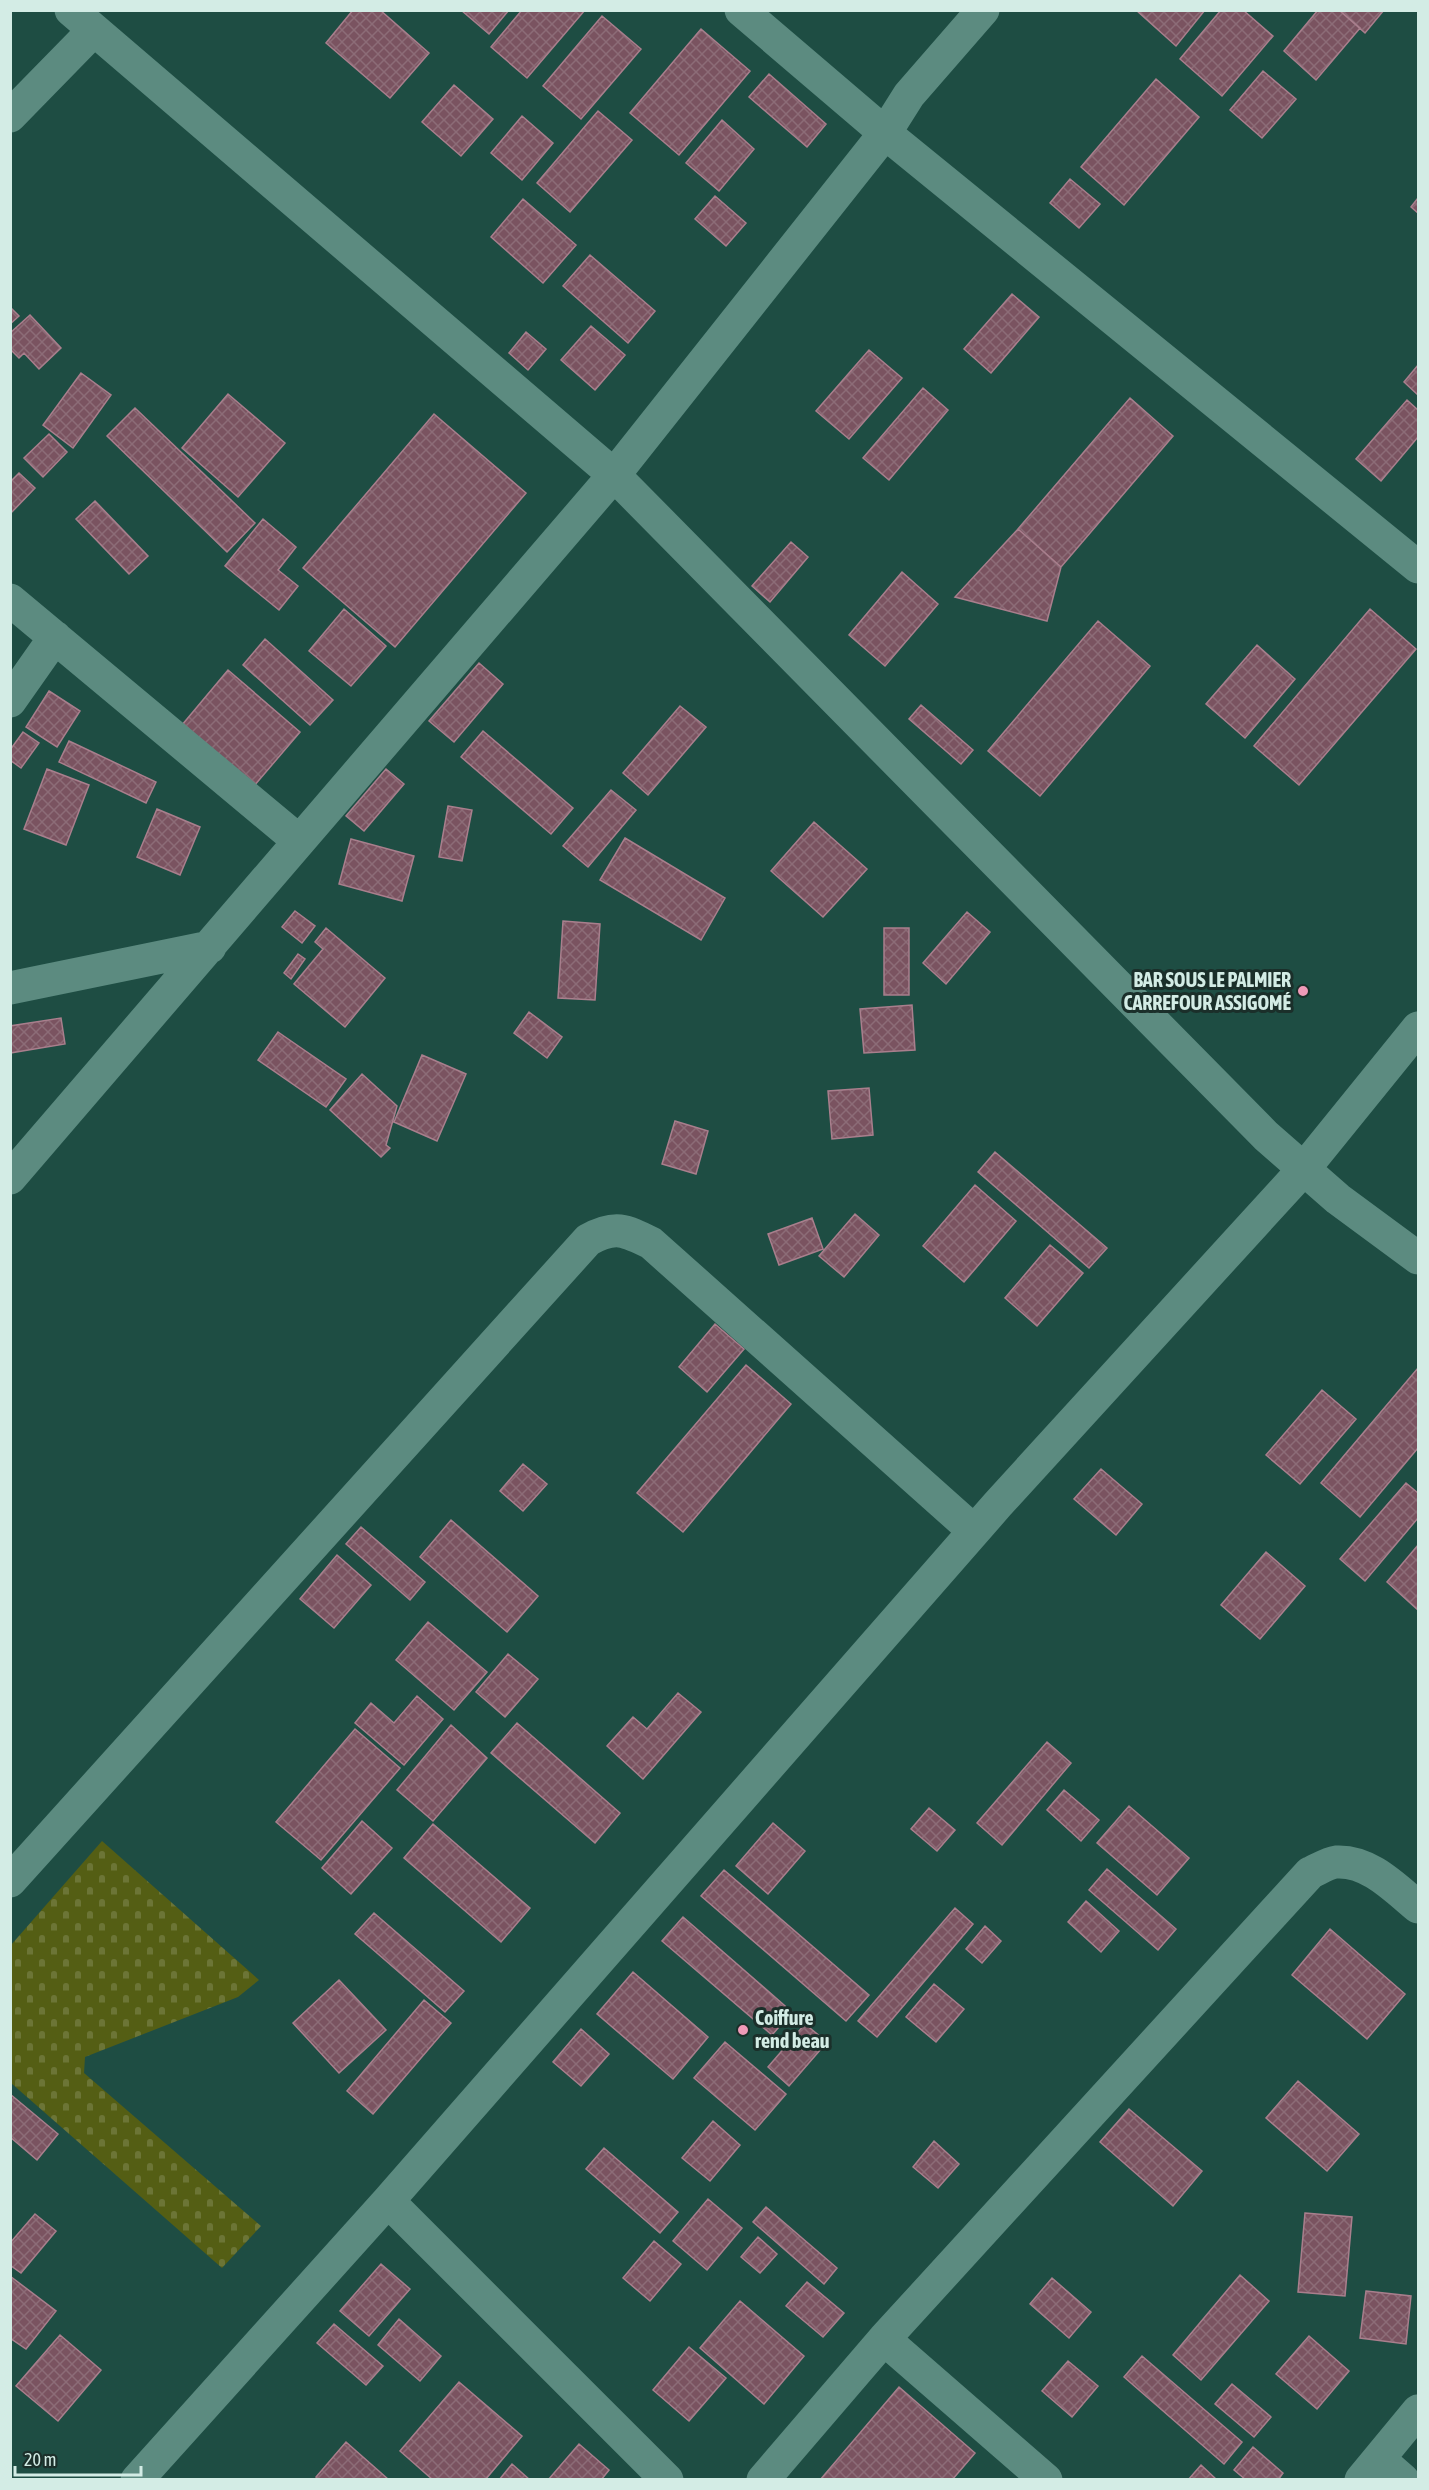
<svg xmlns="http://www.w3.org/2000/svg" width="1429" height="2490" font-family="'Asap Condensed',sans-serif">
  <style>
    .cemetery { fill: url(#cemetery-stones) }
    .building { fill: url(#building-cross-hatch); stroke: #a97f8d; stroke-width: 1.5 }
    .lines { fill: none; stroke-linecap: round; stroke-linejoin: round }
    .minor { stroke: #5c8b80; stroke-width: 33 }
    .poi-dot { fill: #ef9ab8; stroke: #1b2f2a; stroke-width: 2 }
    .labels { text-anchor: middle; stroke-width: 6; stroke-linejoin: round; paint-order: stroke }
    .poi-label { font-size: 20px; font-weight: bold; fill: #d3ece5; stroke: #1b2f2a; text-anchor: end }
  </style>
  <defs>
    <pattern id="cemetery-stones" width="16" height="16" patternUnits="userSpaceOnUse" patternTransform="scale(1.5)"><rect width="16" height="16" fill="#545e14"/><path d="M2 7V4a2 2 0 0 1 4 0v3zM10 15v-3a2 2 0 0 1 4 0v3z" fill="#6c7536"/></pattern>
    <pattern id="building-cross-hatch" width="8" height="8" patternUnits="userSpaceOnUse" patternTransform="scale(1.5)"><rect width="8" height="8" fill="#7a5360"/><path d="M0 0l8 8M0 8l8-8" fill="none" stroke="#8c6c77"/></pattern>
  </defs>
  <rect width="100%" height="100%" fill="#1e4d43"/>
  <path class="cemetery" d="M102,1841l157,139 -21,17 -153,60 -1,16 177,153 -39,42 -211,-185v-138z"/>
  <path class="building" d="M353,10h27l49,43 -39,45 -64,-55z
    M461,10h48l-20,24z
    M522,10h63l-58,68 -36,-31z
    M1136,10h69l-29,36z
    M1221,10h22l30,26 -51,60 -42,-37z
    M1318,10h21l21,18 -44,52 -32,-29z
    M1339,10h45l-19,23z
    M602,16l39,33 -60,70 -38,-33z
    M701,29l49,42 -71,84 -49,-42z
    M1263,71l33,28 -34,39 -32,-28z
    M769,74l57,50 -19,23 -58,-50z
    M1156,79l43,38 -75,88 -43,-38z
    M454,85l39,34 -32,37 -39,-34z
    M598,111l34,29 -62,72 -33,-29z
    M522,116l31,27 -31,37 -31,-27z
    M722,120l32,29 -35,42 -33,-28z
    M1070,179l30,25 -21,24 -29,-25z
    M715,196l31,27 -20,23 -31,-27z
    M1418,198v15l-7,-6z
    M523,199l53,46 -33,38 -52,-46z
    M590,255l65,56 -27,32 -65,-57z
    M1012,294l27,23 -48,56 -27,-24z
    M10,307l9,9 -9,8z
    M30,315l31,33 -22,21 -15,-16 -5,5 -9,-9v-16z
    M591,326l34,29 -30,35 -34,-30z
    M526,332l20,17 -18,21 -19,-17z
    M869,350l33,28 -53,61 -33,-28z
    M1418,365v30l-14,-13z
    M81,373l30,22 -38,53 -30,-23z
    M923,388l25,22 -59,70 -26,-22z
    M228,394l57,49 -47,54 -56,-49z
    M1130,398l43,38 -112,131 -43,-38z
    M1407,400l11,10v27l-37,44 -25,-22z
    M135,408l120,115 -28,29 -120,-116z
    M434,414l92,79 -131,154 -92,-79z
    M49,434l18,18 -24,25 -19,-19z
    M19,473l16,15 -25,26v-32z
    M95,501l53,55 -19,18 -53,-55z
    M263,519l33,28 -18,23 20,16 -19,24 -54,-44z
    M1018,529l43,38 -14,54 -92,-24z
    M791,542l17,15 -38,45 -18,-16z
    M902,572l36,32 -53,62 -36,-31z
    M344,609l42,37 -35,40 -42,-35z
    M1370,609l46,40 -117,136 -45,-39z
    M1098,621l52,45 -110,130 -52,-45z
    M265,639l68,61 -23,25 -67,-60z
    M1257,645l38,34 -50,59 -39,-34z
    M479,663l24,21 -49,58 -25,-21z
    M228,670l72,62 -46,54 -72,-61z
    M49,691l31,20 -23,36 -31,-20z
    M921,705l52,45 -12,14 -52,-45z
    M680,706l26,21 -58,68 -25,-22z
    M483,731l90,77 -22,26 -90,-77z
    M23,732l16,11 -18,25 -11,-8v-10z
    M69,741l87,41 -10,21 -87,-41z
    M47,769l42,16 -23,60 -42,-16z
    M386,769l18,15 -40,47 -18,-15z
    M611,790l25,20 -48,57 -25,-21z
    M448,806l24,4 -10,51 -23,-4z
    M157,809l43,18 -20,48 -43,-18z
    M814,822l53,47 -44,48 -52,-46z
    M625,838l100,60 -24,42 -101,-60z
    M351,839l63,17 -12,45 -63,-17z
    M295,911l20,15 -13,17 -20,-16z
    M967,912l23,20 -44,52 -23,-21z
    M563,921l37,3 -5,76 -37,-2z
    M326,928l59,50 -40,49 -51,-43 29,-35 -8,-7z
    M884,928h25v67h-25z
    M298,954l7,5 -14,20 -7,-6z
    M912,1005l3,45 -51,3 -4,-44z
    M529,1012l33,25 -15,21 -33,-25z
    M61,1018l4,26 -55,9v-27z
    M278,1032l68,47 -20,28 -68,-47z
    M422,1055l44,19 -29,67 -43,-19z
    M362,1074l35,32 -11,39 4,3 -9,9 -51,-47z
    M869,1088l4,47 -41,4 -4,-48z
    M675,1121l33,10 -12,43 -34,-10z
    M995,1152l112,96 -18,20 -111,-96z
    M975,1185l41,36 -52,61 -41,-36z
    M855,1214l24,21 -35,42 -25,-21z
    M812,1218l11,31 -44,16 -11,-31z
    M1050,1245l33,28 -46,53 -32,-28z
    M715,1324l29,25 -37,43 -28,-25z
    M746,1365l45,39 -108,128 -46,-39z
    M1418,1368v80l-58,69 -39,-34z
    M1322,1390l34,29 -56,65 -34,-29z
    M523,1464l24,20 -24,27 -23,-20z
    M1101,1469l41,35 -26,31 -42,-36z
    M1406,1483l12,10v25l-53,63 -25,-22z
    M451,1520l87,76 -31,36 -87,-75z
    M361,1527l64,55 -15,18 -64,-56z
    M1418,1545v65l-31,-28z
    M1266,1552l39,34 -45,53 -39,-34z
    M337,1555l34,30 -37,43 -34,-29z
    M428,1622l59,50 -33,38 -58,-50z
    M508,1654l30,25 -33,38 -29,-25z
    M678,1693l23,19 -58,67 -36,-33 26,-29 14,12z
    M417,1696l26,23 -39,46 -49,-42 16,-20 23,20z
    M517,1723l103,90 -25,30 -104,-90z
    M451,1725l36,33 -54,63 -36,-31z
    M355,1729l45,39 -79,92 -45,-38z
    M1047,1742l24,21 -69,82 -25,-22z
    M1064,1790l35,30 -18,21 -34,-31z
    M1129,1806l60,52 -32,37 -60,-52z
    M929,1808l26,22 -18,21 -26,-22z
    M362,1821l30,27 -41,46 -29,-26z
    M773,1823l32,28 -37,43 -32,-28z
    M433,1824l97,84 -29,34 -97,-84z
    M1107,1869l69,60 -18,21 -69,-60z
    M724,1870l145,125 -23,26 -145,-125z
    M1086,1901l33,30 -18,21 -33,-30z
    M955,1908l18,16 -96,113 -19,-16z
    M374,1913l90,78 -19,21 -90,-78z
    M683,1917l109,95 -20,23 -110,-94z
    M985,1926l16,15 -19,22 -16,-14z
    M1330,1929l75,65 -38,45 -75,-64z
    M633,1972l75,65 -35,42 -76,-65z
    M339,1980l47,50 -47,43 -46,-50z
    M934,1984l30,25 -28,33 -30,-25z
    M424,2000l27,23 -78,91 -26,-23z
    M805,2024l22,18 -38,44 -21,-19z
    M581,2029l28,25 -28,32 -28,-24z
    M725,2042l61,52 -31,36 -61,-52z
    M1298,2081l61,53 -32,37 -61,-53z
    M10,2094l48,40 -21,26 -27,-23z
    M1129,2109l73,62 -29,35 -73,-64z
    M713,2121l27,24 -30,36 -28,-23z
    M934,2141l25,23 -21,24 -25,-21z
    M604,2148l74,64 -18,21 -74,-64z
    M708,2199l34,29 -35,42 -34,-29z
    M766,2207l71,61 -13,16 -71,-62z
    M1305,2213l47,4 -7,79 -47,-4z
    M35,2214l21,17 -35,42 -11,-8v-22z
    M758,2237l19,17 -17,19 -19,-16z
    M654,2241l27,23 -31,37 -27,-23z
    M381,2264l29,25 -41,47 -29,-25z
    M1240,2275l29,26 -68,79 -28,-25z
    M10,2276l46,35 -30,38 -16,-11z
    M1052,2278l39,34 -22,26 -39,-34z
    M807,2282l37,31 -21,24 -37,-31z
    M1366,2291l45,5 -5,48 -46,-6z
    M740,2301l64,55 -40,48 -64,-56z
    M399,2319l42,37 -21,25 -42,-36z
    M334,2324l49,42 -17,19 -49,-42z
    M60,2335l41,35 -43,51 -42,-35z
    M1309,2336l40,35 -32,38 -41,-35z
    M689,2347l37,31 -37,43 -36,-31z
    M1142,2356l100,86 -18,22 -100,-87z
    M1068,2361l30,25 -26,31 -30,-26z
    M459,2382l63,54 -37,44h-52l-33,-29z
    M1232,2384l39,33 -17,20 -39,-33z
    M899,2387l76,66 -23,27h-132z
    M346,2442l43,38h-71l-2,-3z
    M579,2444l30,26 -8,10h-53z
    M1253,2447l30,26 -5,7h-32l-12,-10z
    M512,2464l18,16h-31z
    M1201,2465l16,15h-29z"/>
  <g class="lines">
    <path class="minor" d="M71,10l543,465 652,661 72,63 80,59
      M741,10l144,123 533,434
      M10,116l84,-86
      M10,600l289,241
      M10,701l45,-64
      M10,988l200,-41
      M10,1178l604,-703 271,-342 24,-38 74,-85
      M10,1881l578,-641c27,-15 37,-10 63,3l323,288
      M388,2201l279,279
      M884,2339l162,141
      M1379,2459l24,21
      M137,2480l251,-279 610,-697 305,-334 115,-142
      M763,2480l121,-141 426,-466c7,-3 18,-10 26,-11 33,-2 59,26 82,45
      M1361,2480l57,-69"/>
  </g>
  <g class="poi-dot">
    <circle cx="1303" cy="991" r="6"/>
    <circle cx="743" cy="2030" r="6"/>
  </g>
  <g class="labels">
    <g class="poi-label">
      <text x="1291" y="987">BAR SOUS LE PALMIER<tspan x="1291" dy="23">CARREFOUR ASSIGOMÉ</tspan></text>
      <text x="755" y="2025" text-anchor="start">Coiffure<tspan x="755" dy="23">rend beau</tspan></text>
    </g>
  </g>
  <rect width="1429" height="2490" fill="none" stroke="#d3ece5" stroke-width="24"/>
  <path d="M15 2466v9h126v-9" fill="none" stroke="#d3ece5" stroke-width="3"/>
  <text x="24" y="2466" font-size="18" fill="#d3ece5" stroke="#1b2f2a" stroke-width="4.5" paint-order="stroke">20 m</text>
</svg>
